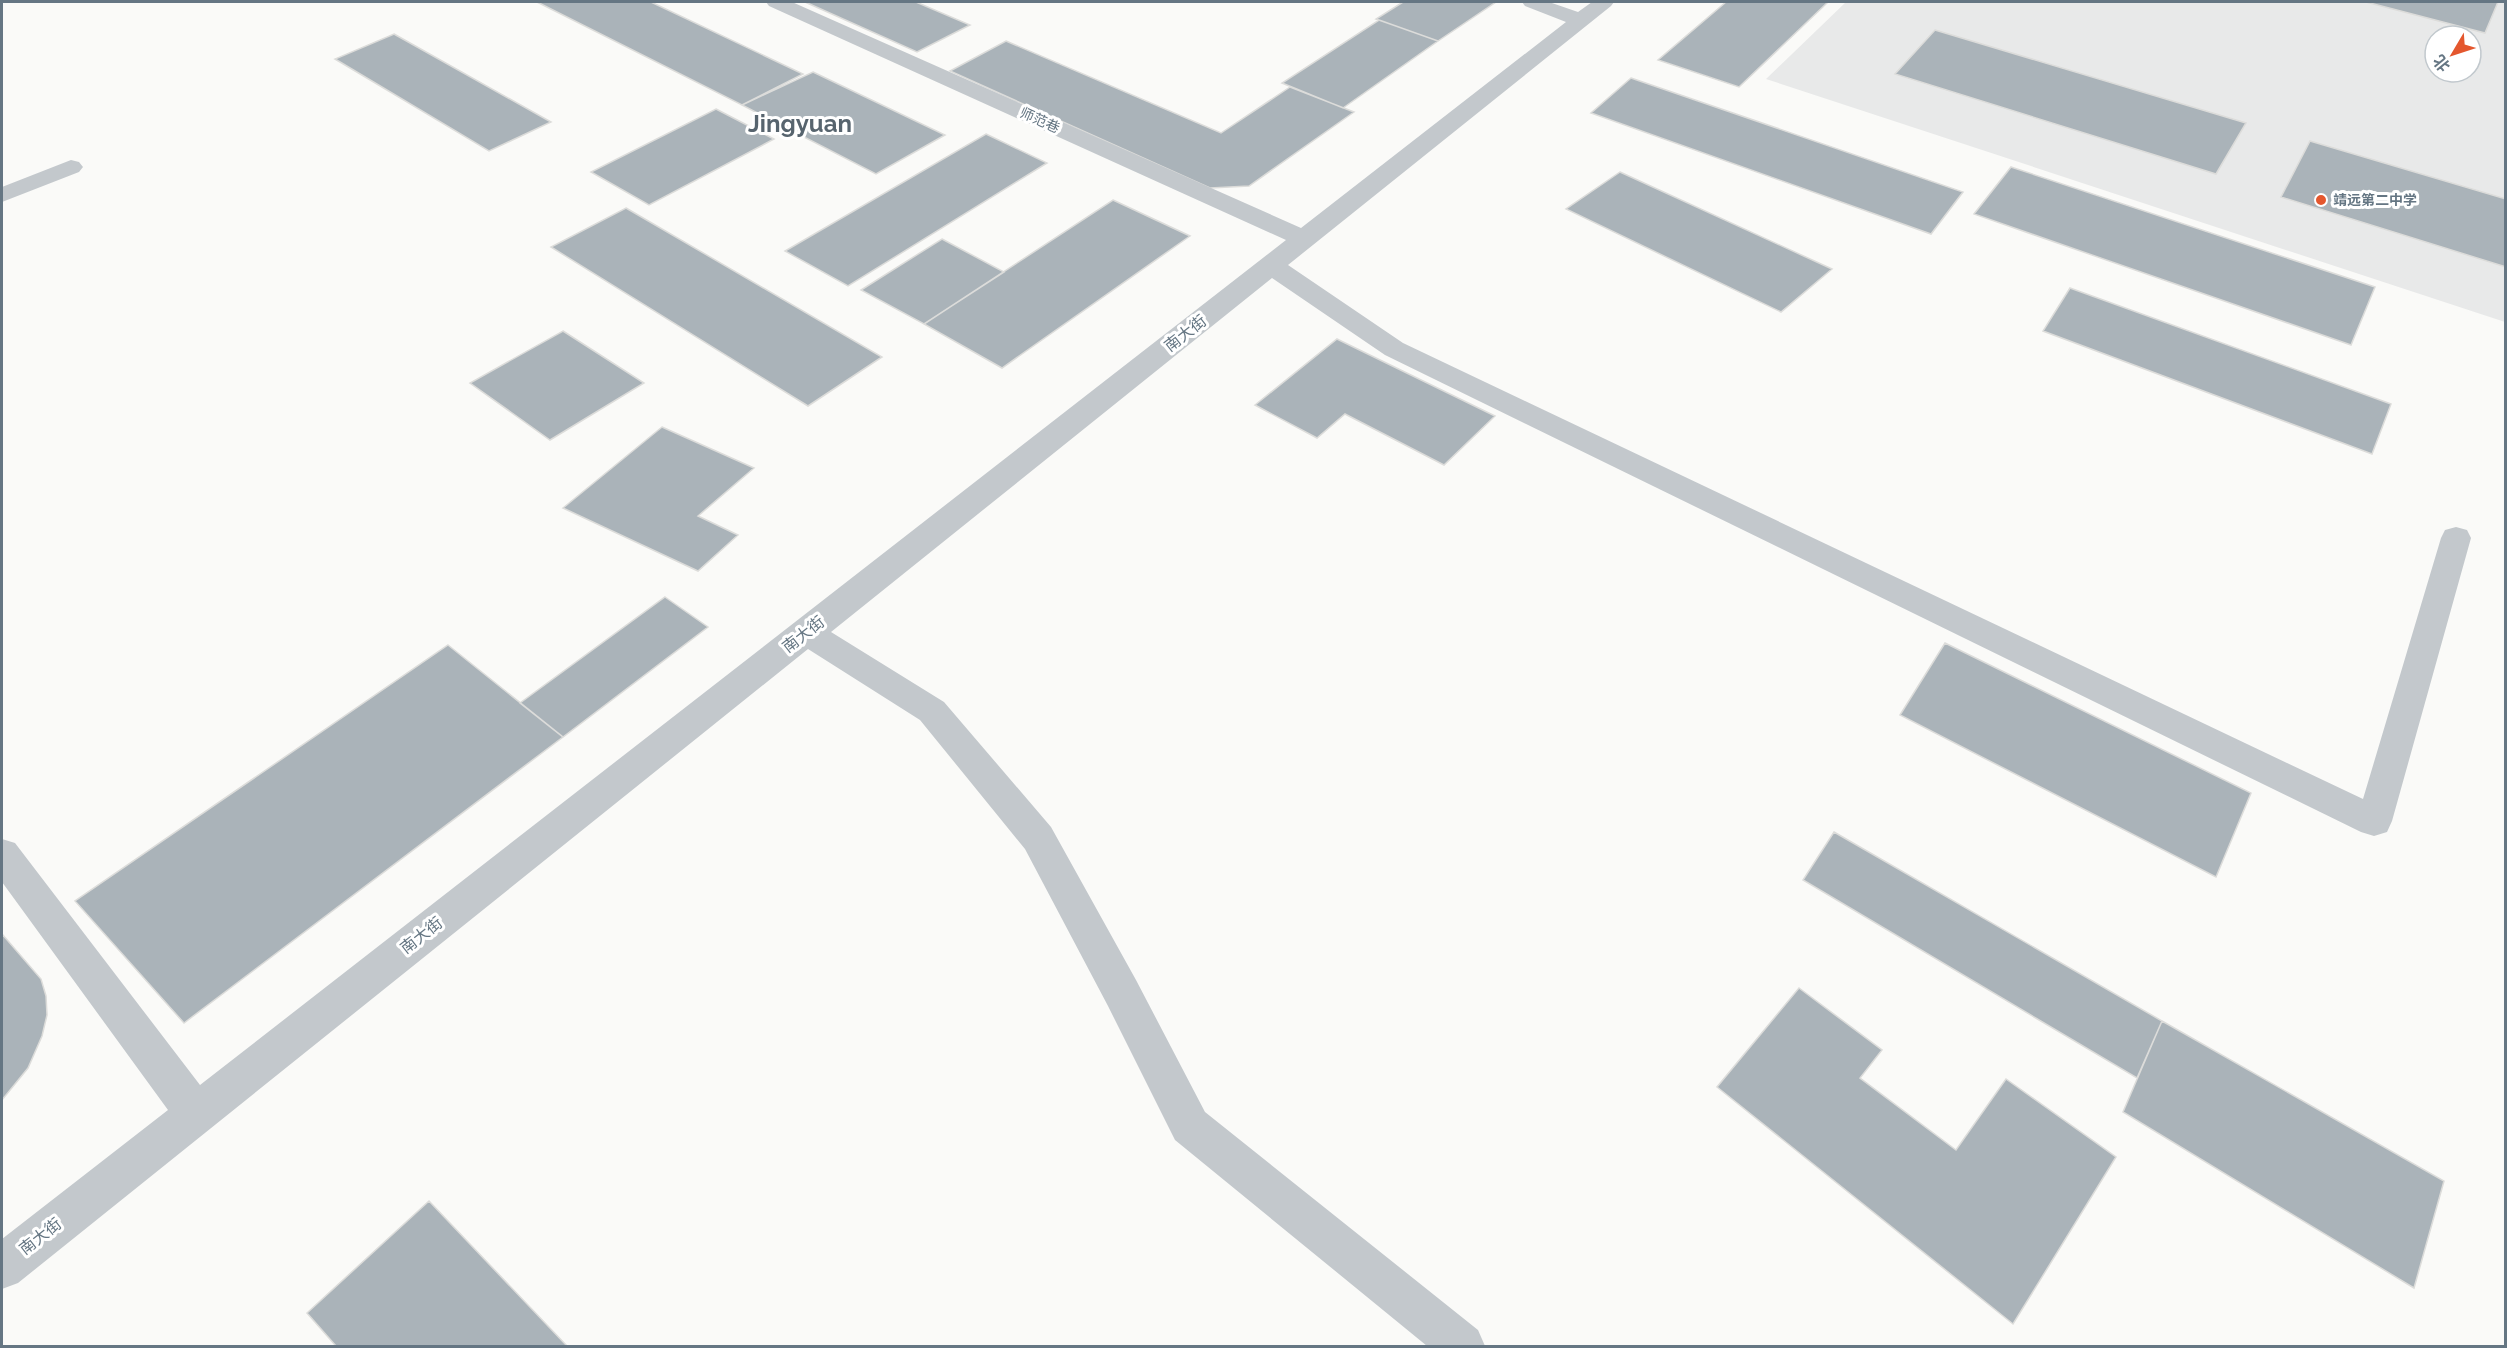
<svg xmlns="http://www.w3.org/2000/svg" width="2507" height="1348" font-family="Raleway,'Noto Sans SC',sans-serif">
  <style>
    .built { fill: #e8e9e9; fill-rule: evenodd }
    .building { fill: #aab3b9; stroke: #dcdcda; stroke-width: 1.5 }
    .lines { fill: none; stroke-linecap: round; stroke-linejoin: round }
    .minor { fill: #c3c8cc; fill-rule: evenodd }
    .poi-dot { fill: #e4572e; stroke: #fff; stroke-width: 2 }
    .labels { text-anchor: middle; stroke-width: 6; stroke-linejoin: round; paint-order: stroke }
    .far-street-label { font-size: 14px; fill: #657683; stroke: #fff }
    .far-poi-label { font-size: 14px; font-weight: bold; fill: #657683; stroke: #fff; text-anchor: start }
    .street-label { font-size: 16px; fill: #657683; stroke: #fff }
    .far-town-label { font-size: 24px; font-weight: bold; fill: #57646e; stroke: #fff }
  </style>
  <rect width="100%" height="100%" fill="#fafaf8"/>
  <path class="built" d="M1846,2h659v320l-739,-243zM2435,36h36v36h-36z"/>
  <path class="building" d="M537,2h114l152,72 -61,31z
    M805,2h111l54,23 -53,27z
    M1403,2h93l-58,39 -62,-22z
    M1726,2h102l-89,85 -81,-27z
    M2366,2h132l-13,31z
    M1379,20l59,21 -95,67 -61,-25z
    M1935,30l311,93 -30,51 -321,-100z
    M394,34l157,88 -62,29 -154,-92z
    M1006,41l215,92 69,-46 64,25 -105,74 -39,2 -260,-117z
    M813,72l132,63 -69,39 -134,-69z
    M1631,78l332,114 -32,42 -340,-121z
    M716,109l58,30 -125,66 -58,-33z
    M986,134l61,29 -199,123 -63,-35z
    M2310,141l196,58v68l-225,-70z
    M2011,167l364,120 -24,58 -377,-131z
    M1620,172l212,97 -51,43 -215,-103z
    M1113,200l77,36 -188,132 -78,-44z
    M626,208l256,149 -74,49 -257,-159z
    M942,239l62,33 -80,52 -63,-34z
    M2070,288l321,116 -19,50 -329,-123z
    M563,331l81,52 -94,57 -80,-57z
    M1337,339l158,77 -51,49 -99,-51 -28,24 -62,-33z
    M662,427l92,41 -56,48 40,19 -40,36 -135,-63z
    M665,597l43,30 -145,110 -43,-34z
    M1945,643l306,150 -35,84 -316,-162z
    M448,645l115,92 -379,286 -109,-122z
    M1834,832l328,189 -25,57 -334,-198z
    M2,934l39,45 5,17 1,19 -5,21 -14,32 -26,32z
    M1799,988l83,62 -22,28 96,72 50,-71 110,78 -103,167 -296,-237z
    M2162,1021l282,160 -30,107 -291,-176z
    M429,1201l138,145h-231l-29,-33z"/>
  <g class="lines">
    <path class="minor" d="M766,2h26l509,226 265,-206 -41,-16 -3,-4h27l29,10 14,-10h22l-3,4 -323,259 115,78 960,456 78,-261 4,-8 11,-3 11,3 4,8 -79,283 -5,11 -13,4 -13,-4 -976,-477 -113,-77 -441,354 113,70 107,125 85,153 69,132 273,218 7,16h-58l-252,-206 -67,-134 -83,-157 -105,-129 -112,-71 -790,634 -16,6v-50l166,-129 -166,-228v-43l13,4 185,242 1086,-845 -517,-234z
      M71,160l8,2 4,5 -4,5 -77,30v-15z"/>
  </g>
  <circle class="poi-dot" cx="2321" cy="200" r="6"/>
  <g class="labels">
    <g class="far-street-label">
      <text transform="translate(1040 120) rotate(24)" y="5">师范巷</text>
    </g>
    <g class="far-poi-label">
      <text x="2333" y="205">靖远第二中学</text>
    </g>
    <g class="street-label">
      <text transform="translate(1185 333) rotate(-38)" y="6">南大街</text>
      <text transform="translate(803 634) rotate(-38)" y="6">南大街</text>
      <text transform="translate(421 935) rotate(-38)" y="6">南大街</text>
      <text transform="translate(40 1236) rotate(-38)" y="6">南大街</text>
    </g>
    <g class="far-town-label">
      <text x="800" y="132">Jingyuan</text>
    </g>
  </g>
  <rect width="2507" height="1348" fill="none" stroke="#657683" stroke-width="6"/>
  <g transform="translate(2453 54) rotate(231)"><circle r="28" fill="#ffffff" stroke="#c1c8cd" stroke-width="1.5"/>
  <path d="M0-4.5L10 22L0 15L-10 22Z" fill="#e4572e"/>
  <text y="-9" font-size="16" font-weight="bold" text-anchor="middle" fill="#657683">北</text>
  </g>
</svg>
